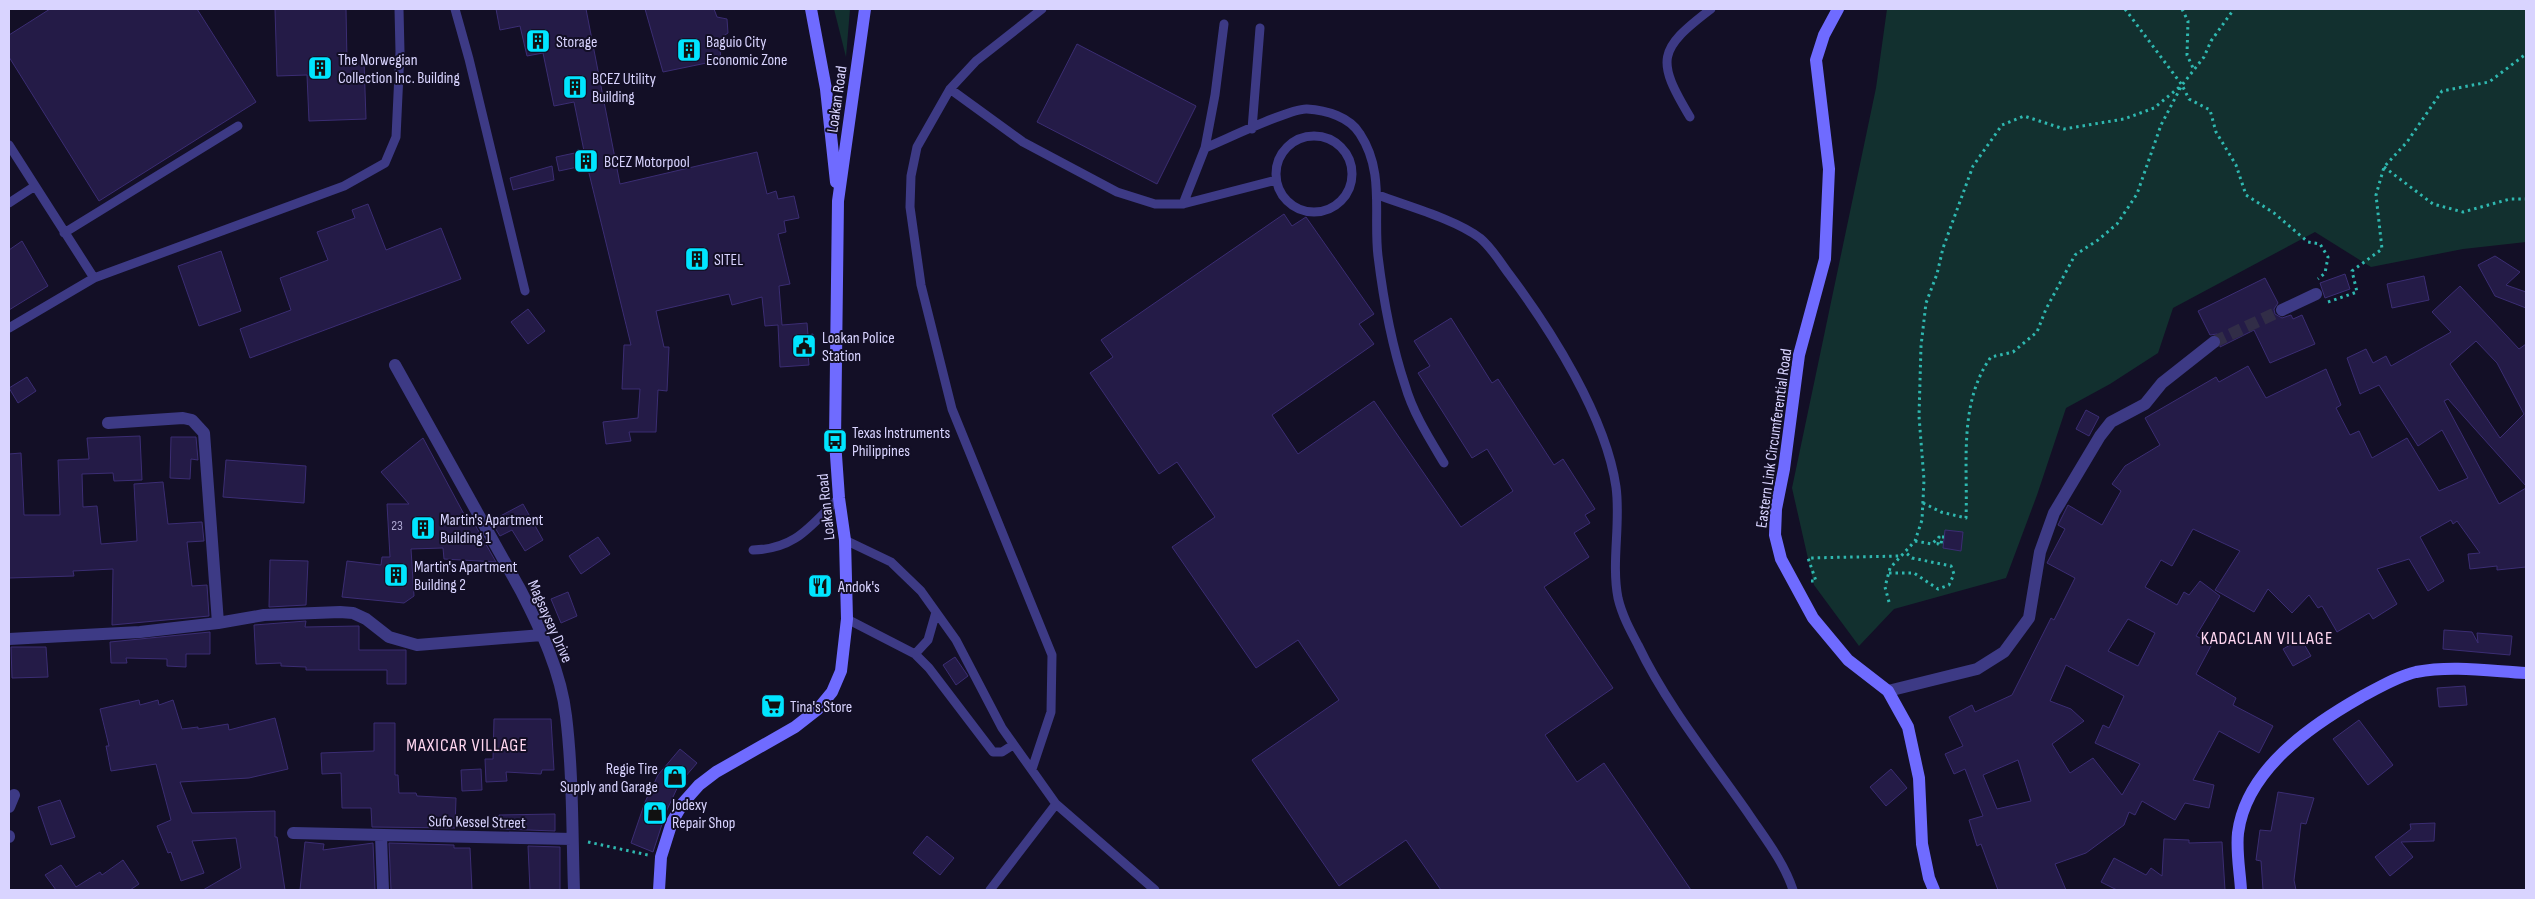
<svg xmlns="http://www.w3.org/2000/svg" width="2535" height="899" font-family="'Sofia Sans Condensed',sans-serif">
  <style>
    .green { fill: #12302f }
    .building { fill: #241b47; stroke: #3b2d73; fill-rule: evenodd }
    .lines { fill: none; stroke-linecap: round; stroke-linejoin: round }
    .minor-tunnel { stroke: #312d47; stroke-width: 12; stroke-dasharray: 12 6; stroke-linecap: butt }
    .path { stroke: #2fb8b0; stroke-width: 3; stroke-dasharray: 2.5 4; stroke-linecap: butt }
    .service { stroke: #3d3a85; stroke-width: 9 }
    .minor { stroke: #3d3a85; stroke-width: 12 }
    .secondary { stroke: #6f6bff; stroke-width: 12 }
    .labels { text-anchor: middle; stroke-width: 4; stroke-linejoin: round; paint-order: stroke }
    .number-label { font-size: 14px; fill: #aca6d1 }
    .poi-label { font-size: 16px; fill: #d9d4ff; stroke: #130f26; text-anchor: start }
    .street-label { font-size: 16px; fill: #d9d4ff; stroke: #130f26 }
    .neighbourhood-label { font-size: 18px; letter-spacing: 1px; fill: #ffd6f0; stroke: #130f26 }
  </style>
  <rect width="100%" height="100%" fill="#130f26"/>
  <path class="green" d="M834,9h16l-4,48z
    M1887,9h639v233l-63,7 -92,18 -56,-35 -142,76 -15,45 -48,31 -44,24 -29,87 -31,83 -112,31 -35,37 -45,-61 -22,-97 84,-400z"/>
  <path class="building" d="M50,9h147l59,93 -157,99 -90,-144v-22z
    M275,9h71l1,52h17l2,58 -57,2 -2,-46 -30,1z
    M496,9h90l34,175 137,-32 10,42 9,-3 2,8 16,-3 5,22 -15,3 2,11 -8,2 12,50 -11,2 3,39 25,-2 1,12 5,-1 1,19 -6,1 1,11 -29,2 -2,-42 -13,1 -3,-29 -30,8 -3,-11 -73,17 8,36h5l-2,44 -9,-1 -2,42h-27l2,9 -25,3 -3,-22 35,-4 2,-29h-18l2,-44h7l-44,-180 -28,6 -3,-14 28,-6 -10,-49 -20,4 -11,-53 -16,3 -7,-30 -20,4z
    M645,9h69l3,8 10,2 1,14 -9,6 2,21 -58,12z
    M1077,44l119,62 -39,78 -120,-62z
    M552,166l2,14 -41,10 -3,-12z
    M368,204l18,46 55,-22 20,51 -211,79 -10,-29 51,-19 -11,-32 48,-18 -11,-28 38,-14 -3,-8z
    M1284,214l8,12 14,-9 68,97 -15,10 15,20 -102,71 26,39 76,-53 87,126 52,-36 -26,-42 -15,9 -54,-85 12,-7 -16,-25 37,-23 41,65 6,-4 56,86 9,-6 32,50 -10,6 5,8 -16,10 15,24 -45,30 69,101 -68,47 32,47 27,-19 87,127h-250l-35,-50 -67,46 -87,-126 87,-60 -41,-60 -42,28 -84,-121 43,-30 -38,-55 -18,12 -69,-101 23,-16 -12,-17z
    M22,241l26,45 -39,24v-60z
    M221,251l20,60 -42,15 -21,-60z
    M2495,256l25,16 -14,13 20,7v16l-31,-12 -17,-31z
    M2345,274l5,15 -25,9 -5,-15z
    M2424,276l5,24 -37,8 -5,-24z
    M2265,278l13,25 -4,6 1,5 7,4 9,-3 2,4 9,-4 13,29 -45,19 -16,-33 -34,17 1,-10 -4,-3 -7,1 -12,-24z
    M2460,286l59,63 7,-5v142l-78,-87 -4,2 55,103 27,-16v79l-29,3v-4l-27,3 -2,-15 12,-1 -23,-32 -4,3 -2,-4 -31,17 24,44 -16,10 -19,-32 -32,10 20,35 -24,15 -4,-6 -32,19 -15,-26 -4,2 -9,-13 -17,18 -24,-24 -14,23 -39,-22 25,-39 -47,-22 -21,37 -11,-6 -16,27 32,18 7,-13 5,3 11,-14 20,15 -24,40 16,8 -16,30 40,24 -3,7 40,21 -14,27 -40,-22 -26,49 21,5 -5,23 -24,-5 -10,17 -33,-19 -7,14 -6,-3 -5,13 -38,28 -31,11 11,26h-68l-17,-46 -4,2 -8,-26 14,-4 -18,-47 -11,5 -9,-20 18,-8 -14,-29 23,-12 3,7 37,-17 39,-77 3,2 21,-42 -28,-15 18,-34 -7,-4 10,-20 34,20 19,-34 -9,-7 13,-18 35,-21 -15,-27 71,-41 3,5 29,-16 18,32 60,-29 15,36 -5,3 14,27 9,-4 13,27 35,-20 32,53 29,-13 -26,-48 -24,16 -39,-61 -19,9 -13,-36 19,-9 7,14 13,-7 5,10 60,-34 -19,-20zM2476,341l21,22 27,51 -24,24 -50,-74zM2128,619l27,14 -17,33 -30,-15zM2066,665l58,31 -15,32 -6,-3 -8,18 45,21 -18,31 -29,-37 -23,15 -18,-29 32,-23 -13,-12 -21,-8zM2018,760l13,41 -34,8 -14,-34z
    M528,309l17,22 -17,13 -17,-22z
    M27,377l9,14 -18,12 -9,-15z
    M2086,410l13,7 -10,19 -13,-7z
    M140,436l2,44 -28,1 -1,-8 -31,1 1,33 14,-1 4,38 36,-3 -3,-57 29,-2 5,42 34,-2 2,19 -17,1 5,44 15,-1 2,31 -97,9 1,-56 -40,2 1,5 -65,2v-124l12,-1 3,62h36l-2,-55 31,-1 -2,-21z
    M171,437h25l2,23 -7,-1 -1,20 -20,-1z
    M423,438l42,78h5l26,46 -52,-3 -1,-11 -32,1 3,47 -10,7 -62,-6 5,-36 34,4 1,-8h8l-3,-53h22l-28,-32z
    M226,460l80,6 -2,37 -81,-6z
    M523,504l20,36 -18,11 -13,-21 -12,6 -9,-15z
    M1945,530l18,2 -2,19 -18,-3z
    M598,537l12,17 -29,20 -12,-18z
    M270,560l38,1 -2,44 -37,2z
    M568,592l9,24 -16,7 -10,-24z
    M306,621l-1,6 54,-1v24h47v34h-19v-14h-81v-3l-25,-1v-3l-25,1 -2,-39z
    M2444,630l28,2 6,11 -1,-10 35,3 -2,19 -67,-6z
    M210,632v22h-24v13l-19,-1v-7l-41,-1 1,5h-16l-1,-21z
    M2301,639l10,17 -18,10 -10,-17z
    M11,647h35l2,30 -36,1z
    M955,657l13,19 -12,9 -13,-20z
    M2465,686l2,19 -28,2 -2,-19z
    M139,700l1,5 18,-5 1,5 14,-5 9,29 16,-2v2l30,-5 1,6 46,-12 13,51 -39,9 -69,4 12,31 83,-2v26h2l8,53h-82l38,-22 -5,-30 -44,3 12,32 -23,8 -10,-29 -3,1 -11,-27 14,-6 -15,-56 -45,7 -5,-25h3l-9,-37z
    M494,719h57l3,51h-12l-1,4 -35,-2 1,9 -21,1 -1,-23h8z
    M2359,720l34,45 -25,20 -35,-46z
    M374,723h21v52h3l1,18h17l1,3 39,2 -1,30 -83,-1 -1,-19h-29l-1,-35 -19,1 -1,-21 53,-2z
    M680,749l17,14 -18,21 -13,28 -13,40 -22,-9 14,-41 13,-27z
    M481,769l1,21 -20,1 -1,-21z
    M1891,769l16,19 -21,18 -16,-19z
    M2278,792l36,6 -8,26 -5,-1 -7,57 2,10h-33l-2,-29 -5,-1 4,-30 11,1z
    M60,800l15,37 -24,8 -13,-38z
    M555,814v17l-55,-2 -1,-14z
    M2435,823l-1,18 -33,1 12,15 -23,19 -15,-19 36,-28 -1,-5z
    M927,836l27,22 -14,17 -27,-22z
    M2164,839l25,1v3l33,-1 3,48h-108l-16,-8 13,-24 32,17 5,-7 11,8z
    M305,842l19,2 -1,6 50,-7 2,47h-75z
    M389,843l65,2v3h16l2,42h-81z
    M528,846l32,1v43h-30z
    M123,860l16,24 -9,6h-74l-11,-15 16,-10 15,22 24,-15 2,3z"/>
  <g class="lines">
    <path class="minor-tunnel" d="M2214,342l68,-32"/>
    <path class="path" d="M2125,9l57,76 7,14 21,11 6,22 20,33 10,30 28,18 34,29 12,2 8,13 -3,16 -7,6
      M2182,9l6,12 -1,34 7,15
      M2384,167l49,37 30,8 47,-13h16
      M2328,302l29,-10 -5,-21 30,-22 -6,-54 8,-28 23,-25 35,-51 47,-9 37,-28
      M1923,503l18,9 25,6c2,-54 -8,-115 25,-161l22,-5 24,-20 9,-23 29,-54 23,-15 19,-16 20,-30 24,-69 21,-40 22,-28 7,-16 23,-32
      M1915,541l17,3 7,-7 -1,7 3,1 1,-8h2
      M1889,573h25l24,16 11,-4 5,-11 -3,-8 -39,-8 -7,-6
      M1811,581h5l-8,-23 92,-2
      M1889,602l-4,-15 5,-19 25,-27 7,-21 2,-40 -5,-64 2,-70 5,-43 11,-29 6,-26 30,-82 29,-41 22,-9 40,13 60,-10 30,-11 28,-23
      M588,842l60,13"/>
    <path class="service" d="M455,9l14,50 56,232
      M950,89l73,53 94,50 38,12h28l93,-24
      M1690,117c-34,-57 -33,-67 21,-108
      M1252,129l8,-101
      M1276 174a38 38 0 1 1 76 0a38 38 0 1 1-76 0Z
      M9,145l85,133 250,-92 41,-23 11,-26 4,-85 -1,-43
      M1205,148c20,-8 85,-40 102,-39 19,1 43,8 53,25 25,38 13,80 18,122 5,41 14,90 27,129 8,28 24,53 39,78
      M1378,195c29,11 77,24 102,43 12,10 20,24 29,36 42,56 97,143 107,213 5,36 -5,75 2,111 4,17 12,32 20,47 28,59 73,115 110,168 16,24 36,49 45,77
      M9,203l26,-17
      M1183,204l22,-56 10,-53 9,-71
      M64,233l174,-107
      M9,328l85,-50
      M845,540l46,22 30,29 35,49 46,88 54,76 99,86
      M753,550c43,-1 57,-24 86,-52
      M847,619l68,35 14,14 64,84h9l11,-7
      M915,654l13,-14 8,-28
      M1032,769l19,-57 1,-57 -100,-246 -31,-124 -11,-78 1,-31 6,-29 33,-58 26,-28 66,-52
      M990,890l66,-86"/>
    <path class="minor" d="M2282,310l34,-16
      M395,365l126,226c20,39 40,81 45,125 7,57 6,117 8,174
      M108,423l75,-5 9,2 12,13 14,190
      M9,639l131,-7 78,-9 46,-8 76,-3 13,1 13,6 23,18 28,8 125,-10
      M1888,691l89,-22 27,-17 25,-34 11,-66 14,-39 46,-77 11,-14 34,-18 17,-21 52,-41
      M9,807l5,-12
      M293,833l279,6
      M9,836v1
      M381,836l2,54"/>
    <path class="secondary" d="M811,9l15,80 10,93
      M1838,9l-14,26 -8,25 13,109 -4,90 -26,96 -15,114 -8,40 -1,26 6,24 32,59 35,42 40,31 20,36 11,51 3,66 7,34 5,12
      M659,890l2,-33 11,-35 11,-19 16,-18 17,-13 79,-45 23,-18 14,-17 9,-21 6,-52 -2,-79 -6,-42 -4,-57 3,-240 27,-192
      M2241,890c-1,-18 -5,-38 -3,-57 8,-63 72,-107 123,-136 17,-9 37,-21 55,-25 36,-7 74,-1 110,1"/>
  </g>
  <defs>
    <symbol id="building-square" viewBox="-11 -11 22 22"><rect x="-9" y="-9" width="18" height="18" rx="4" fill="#00e5ff" stroke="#130f26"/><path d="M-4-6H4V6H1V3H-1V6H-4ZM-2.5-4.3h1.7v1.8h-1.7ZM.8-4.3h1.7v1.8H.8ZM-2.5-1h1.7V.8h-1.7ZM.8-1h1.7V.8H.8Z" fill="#111"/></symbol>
    <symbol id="civic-square" viewBox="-11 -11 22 22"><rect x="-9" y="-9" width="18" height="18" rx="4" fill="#00e5ff" stroke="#130f26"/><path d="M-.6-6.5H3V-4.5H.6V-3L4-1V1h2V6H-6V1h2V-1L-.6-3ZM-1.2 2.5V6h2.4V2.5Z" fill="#111"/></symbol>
    <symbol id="bus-square" viewBox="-11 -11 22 22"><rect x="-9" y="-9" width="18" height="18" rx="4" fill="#00e5ff" stroke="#130f26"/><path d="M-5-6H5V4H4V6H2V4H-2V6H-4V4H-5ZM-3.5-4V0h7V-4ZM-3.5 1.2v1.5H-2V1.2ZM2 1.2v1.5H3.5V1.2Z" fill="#111"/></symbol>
    <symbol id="restaurant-square" viewBox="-11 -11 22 22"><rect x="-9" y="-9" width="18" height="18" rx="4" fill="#00e5ff" stroke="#130f26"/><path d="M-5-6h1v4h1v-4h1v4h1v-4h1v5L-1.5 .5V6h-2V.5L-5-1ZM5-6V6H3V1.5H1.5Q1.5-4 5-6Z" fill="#111"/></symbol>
    <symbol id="supermarket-square" viewBox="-11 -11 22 22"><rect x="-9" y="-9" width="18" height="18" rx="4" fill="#00e5ff" stroke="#130f26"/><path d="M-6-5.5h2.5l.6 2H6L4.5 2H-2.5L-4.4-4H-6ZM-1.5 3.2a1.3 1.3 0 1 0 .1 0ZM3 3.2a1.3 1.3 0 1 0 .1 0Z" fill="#111"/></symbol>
    <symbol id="shop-square" viewBox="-11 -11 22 22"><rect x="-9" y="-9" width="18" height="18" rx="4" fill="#00e5ff" stroke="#130f26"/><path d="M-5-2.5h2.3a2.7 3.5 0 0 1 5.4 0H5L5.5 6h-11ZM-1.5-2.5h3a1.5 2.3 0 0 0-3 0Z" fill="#111"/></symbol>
  </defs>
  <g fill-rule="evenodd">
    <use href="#building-square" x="524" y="27" width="28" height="28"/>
    <use href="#building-square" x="675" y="36" width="28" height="28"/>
    <use href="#building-square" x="306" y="54" width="28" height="28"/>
    <use href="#building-square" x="561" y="73" width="28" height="28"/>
    <use href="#building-square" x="572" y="147" width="28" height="28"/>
    <use href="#building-square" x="683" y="245" width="28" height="28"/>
    <use href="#civic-square" x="790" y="332" width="28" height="28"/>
    <use href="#bus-square" x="821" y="427" width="28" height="28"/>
    <use href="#building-square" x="409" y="514" width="28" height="28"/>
    <use href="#building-square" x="382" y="561" width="28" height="28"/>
    <use href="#restaurant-square" x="806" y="572" width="28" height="28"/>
    <use href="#supermarket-square" x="759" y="692" width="28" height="28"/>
    <use href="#shop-square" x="661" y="763" width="28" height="28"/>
    <use href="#shop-square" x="641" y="799" width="28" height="28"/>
  </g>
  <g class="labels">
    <g class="number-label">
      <text x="397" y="530">23</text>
    </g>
    <g class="poi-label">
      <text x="556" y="47">Storage</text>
      <text x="706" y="47">Baguio City<tspan x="706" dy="18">Economic Zone</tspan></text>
      <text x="338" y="65">The Norwegian<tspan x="338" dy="18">Collection Inc. Building</tspan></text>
      <text x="592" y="84">BCEZ Utility<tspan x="592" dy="18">Building</tspan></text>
      <text x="604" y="167">BCEZ Motorpool</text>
      <text x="714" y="265">SITEL</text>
      <text x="822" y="343">Loakan Police<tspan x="822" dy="18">Station</tspan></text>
      <text x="852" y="438">Texas Instruments<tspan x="852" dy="18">Philippines</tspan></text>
      <text x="440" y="525">Martin's Apartment<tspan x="440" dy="18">Building 1</tspan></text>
      <text x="414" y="572">Martin's Apartment<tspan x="414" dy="18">Building 2</tspan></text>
      <text x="838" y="592">Andok's</text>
      <text x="790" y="712">Tina's Store</text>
      <text x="658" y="774" text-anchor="end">Regie Tire<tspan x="658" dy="18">Supply and Garage</tspan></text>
      <text x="672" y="810">Jodexy<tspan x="672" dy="18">Repair Shop</tspan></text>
    </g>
    <g class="street-label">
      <text transform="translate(836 99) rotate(-82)" y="6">Loakan Road</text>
      <text transform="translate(1773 438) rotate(-82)" y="6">Eastern Link Circumferential Road</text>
      <text transform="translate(825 507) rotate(-96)" y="6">Loakan Road</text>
      <text transform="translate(551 621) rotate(66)" y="6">Magsaysay Drive</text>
      <text transform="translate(477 821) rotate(1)" y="6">Sufo Kessel Street</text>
    </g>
    <g class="neighbourhood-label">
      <text x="2267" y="644">KADACLAN VILLAGE</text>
      <text x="467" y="751">MAXICAR VILLAGE</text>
    </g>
  </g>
  <rect width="2535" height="899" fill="none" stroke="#d9d4ff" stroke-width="20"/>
</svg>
